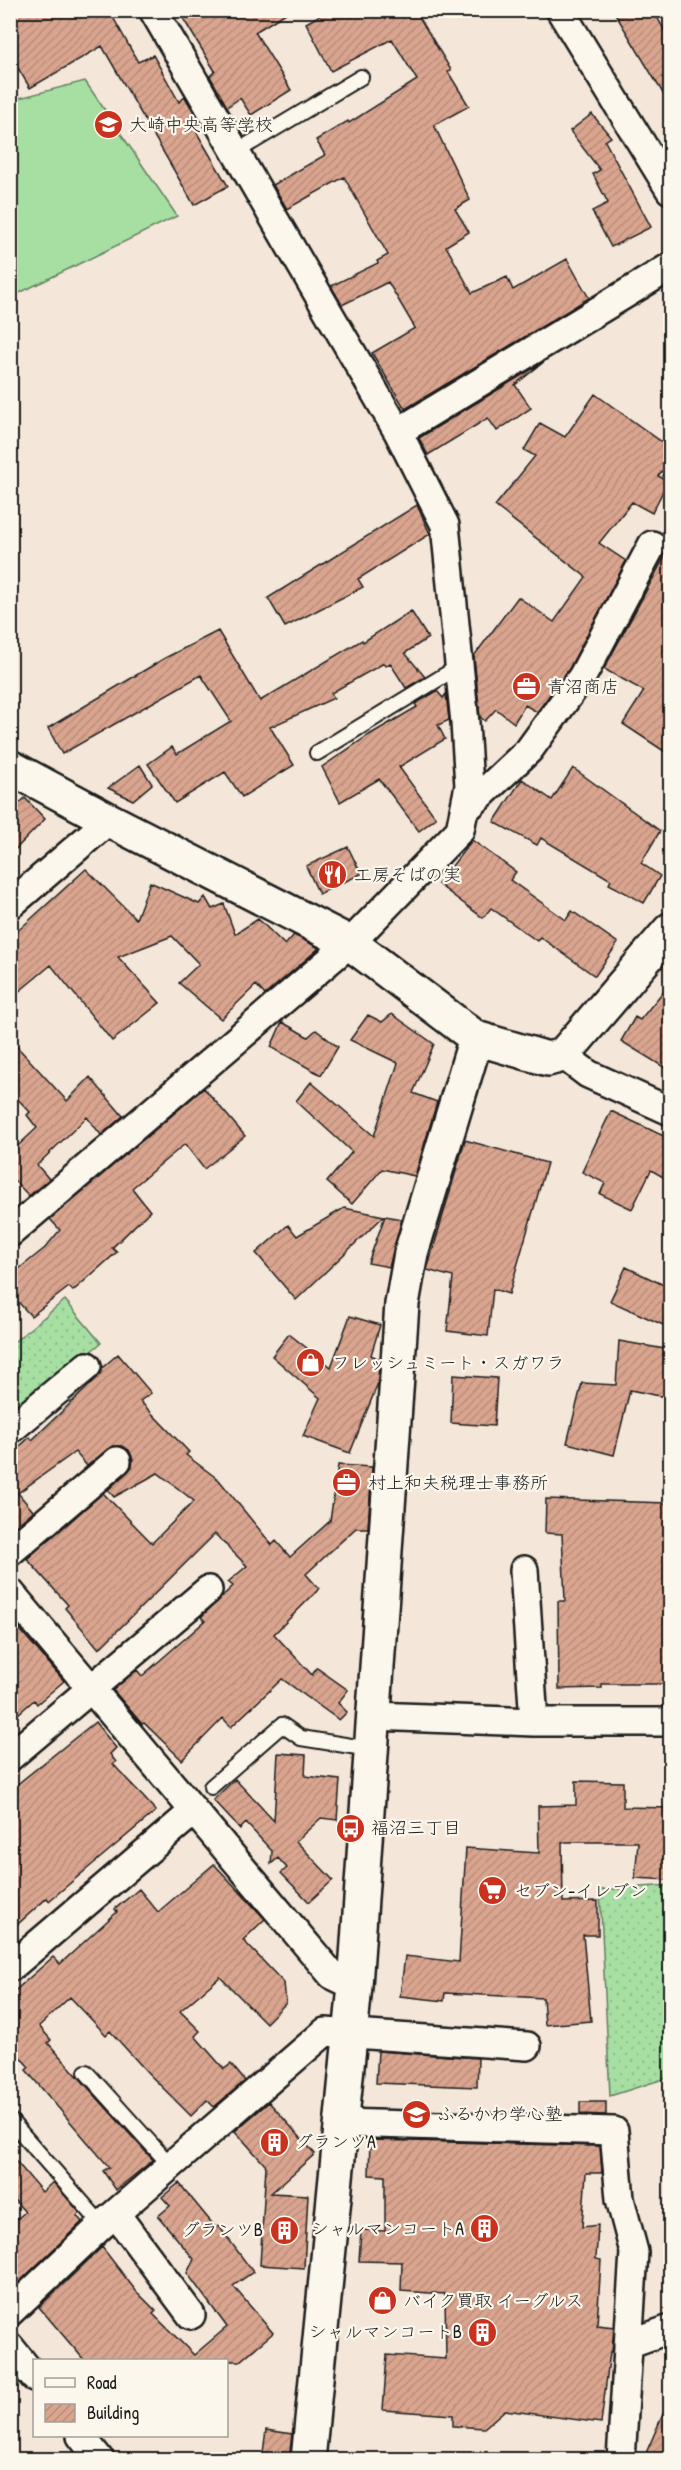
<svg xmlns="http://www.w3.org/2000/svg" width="681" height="2470" font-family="'Patrick Hand','Klee One',sans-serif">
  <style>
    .grass { fill: url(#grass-dots); stroke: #627e60; stroke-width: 1.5 }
    .pitch { fill: #a7dfa3; stroke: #627e60; stroke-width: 1.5 }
    .building { fill: url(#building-hatch); stroke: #1c1c1c; stroke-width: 1.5 }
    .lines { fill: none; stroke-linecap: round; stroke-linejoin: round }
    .service-casing { stroke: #1c1c1c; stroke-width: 18 }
    .minor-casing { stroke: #1c1c1c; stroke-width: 32 }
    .tertiary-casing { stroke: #1c1c1c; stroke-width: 38 }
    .service { stroke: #fbf7ec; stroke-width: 14 }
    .minor { stroke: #fbf7ec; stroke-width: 27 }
    .tertiary { stroke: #fbf7ec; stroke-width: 33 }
    .labels { text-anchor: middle; stroke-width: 4.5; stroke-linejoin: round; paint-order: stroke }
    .poi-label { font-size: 18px; fill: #1c1c1c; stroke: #fbf7ec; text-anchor: start }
  </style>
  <defs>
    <pattern id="grass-dots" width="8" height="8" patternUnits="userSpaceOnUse" patternTransform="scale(1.5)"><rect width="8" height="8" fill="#a7dfa3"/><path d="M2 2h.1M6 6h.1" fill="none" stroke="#8fbf8c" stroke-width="1.8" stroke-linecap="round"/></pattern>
    <pattern id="building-hatch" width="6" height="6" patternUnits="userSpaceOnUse" patternTransform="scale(1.5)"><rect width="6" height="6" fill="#daa58f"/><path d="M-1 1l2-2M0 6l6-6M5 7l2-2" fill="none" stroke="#ba8d7b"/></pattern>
  </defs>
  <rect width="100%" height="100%" fill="#f4e7d9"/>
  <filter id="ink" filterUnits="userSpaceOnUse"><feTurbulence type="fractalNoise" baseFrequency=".0167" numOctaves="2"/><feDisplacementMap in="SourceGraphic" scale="12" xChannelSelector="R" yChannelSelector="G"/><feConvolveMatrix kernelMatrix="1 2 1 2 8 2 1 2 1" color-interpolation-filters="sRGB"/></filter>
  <g filter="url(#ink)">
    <path class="grass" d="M65,1300l36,43 -82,67 -8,-11 -1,-54z
      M670,1885v192l-60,19 -10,-206z"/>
    <path class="pitch" d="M85,81l92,135 -166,81v-213l9,14z"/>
    <path class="building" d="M10,10h99l29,52 15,-7 26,47 6,-5 16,27 -7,4 34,58 -34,19 -92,-159 -72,42 -20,-33z
      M178,10h113l-36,22 36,58 -40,25 -11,-17 -13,9 -17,-31 5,-5z
      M329,10h86l36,60 -3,2 21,34 -35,19 36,75 -15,9 14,23 -23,14 26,47 35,-16 6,13 54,-31 22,39 -184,111 -33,-56 43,-25 -27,-46 -46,23 -11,-19 47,-23 -1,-2 11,-6 -44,-78 -57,32 -14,-24 52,-30 -9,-15 32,-19 1,2 68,-43 -25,-41 -61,32 -25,-48z
      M613,10h40l17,30v65z
      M592,114l19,23 -6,4 46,86 -40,20 -19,-36 16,-8 -15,-29 7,-4 -30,-39z
      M545,361l-30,24 16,23 -34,23 -9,-13 -60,37 -9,-17z
      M595,394l75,54v13l-12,15 10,5 -16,32 -20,-11 -33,41 27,18 -57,108 -32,43 -12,-7 -11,18 -18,-14 -11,12 -5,-4 -6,-61 44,-59 36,25 32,-45 -91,-71 40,-50 -11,-6 16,-27 25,14z
      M417,505l13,29 -72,45 5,8 -78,40 -17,-29z
      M670,547v208l-47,-31 21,-33 -40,-22z
      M411,611l17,27 -23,15 20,24 -19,11 -16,-25 -4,3 -2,-3 -53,30 3,5 -64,29 24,38 -52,32 -17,-25 -50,31 -27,-39 24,-17 5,7 54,-33 -30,-46 -139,79 -14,-26 117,-70 53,-27 42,70 102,-61 1,2z
      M437,691l6,7 3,-4 3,26 -11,5 7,14 -46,28 37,51 -17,13 -40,-52 -39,23 -18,-35 47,-32 48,-28 -2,-3z
      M140,765l12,19 -19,16 -25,-12z
      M573,768l87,63 -19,32 19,13 -16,27 -35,-19 2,-4 -70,-42 -4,7 -43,-23 28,-43 30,21z
      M25,798l20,21 -35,36v-43z
      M472,840l44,32 -6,8 56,40 6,-9 46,32 -23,33 -55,-39 -3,4 -46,-33 -8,10 -45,-34z
      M348,847l13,27 -42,20 -13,-28z
      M86,869l50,50 14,-37 49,22 6,-7 7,12 12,-5 11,30 23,-15 27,26 9,-10 25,13 -54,47 -9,-10 -35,34 -42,-36 20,-19 -27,-28 -54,21 42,46 -48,38 -61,-76 -41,34v-61z
      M670,983v88l-49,-30 14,-24 5,3z
      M392,1014l42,30 -21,49 24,9 -22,74 -33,-7 -30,35 -25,-22 25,-30 -56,-51 15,-19 63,54 24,-73 -48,-23 18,-25 14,7z
      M282,1022l26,15 8,-7 22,17 -17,28 -50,-28z
      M10,1039l57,62 23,-24 33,39 -22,19 -14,-18 -50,48 12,14 -20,17 -19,-20v-23l27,-25 -10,-13 3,-3 -20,-21z
      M204,1088l41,48 -41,33 -19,-25 -53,44 18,23 -38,37 5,4 -44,39 -4,-4 -38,29 -21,-23v-17l35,-28 15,-18 -10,-11z
      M611,1111l59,28v42l-19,-11 -19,39 -32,-15 5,-11 -23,-11z
      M465,1140l82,23 -38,131 -16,-5 -5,47 -41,-5 6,-54 -26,-7z
      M344,1208l40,8 -88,84 -40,-47 32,-28 9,11z
      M385,1216l17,3 -13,48 -21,-4z
      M626,1267l44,21v40l-60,-27z
      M350,1316l30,9 -9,30 8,4 -1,24 -28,70 -47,-17 17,-38 -48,-42 17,-22 42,33z
      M619,1341l51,9v48l-40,-8 -16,65 -47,-12 15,-60 34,2z
      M118,1354l33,39 -11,8 49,51 -3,3 33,25 53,65 4,-4 14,16 40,-36 8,-56 34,2 -4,61h-12l-50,46 13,15 -45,45 38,41 5,-7 31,22 -10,13 9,9 -8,8 -57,-41 -51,48 -8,-9 -41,42 -38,-37 -2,1 -29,-34 24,-20 5,6 63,-55 -4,-4 32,-31 -5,-4 19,-16 -32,-32 -116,115 -34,-41 3,-3 -41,-46 76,-66 49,50 42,-42 -36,-28 -44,24 -6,-7 24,-23 1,-8 -4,-9 -7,-4h-8l-27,20 -12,-14 -57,41 15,18 -23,20v-76l20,-18 2,3 65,-62 5,-10z
      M453,1375l44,3 -3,48 -43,-3z
      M546,1499l121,4 -1,48h4v133h-68v4l-43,1 -1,-88h7l-3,-67 -17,-1z
      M10,1618l54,63 -27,23 -3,-4 -24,21z
      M95,1722l21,26 -6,6 6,8 -3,2 43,47 -107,90 -2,-3 -37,33v-141z
      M278,1753l28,2 -1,21 35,4 -3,40 -16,-2 -25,23 37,39 -24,22 -28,-29 6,-5 -9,-10 -7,6 1,-13 -26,-28 -6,6 -27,-29 22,-21 39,42z
      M576,1781l47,1v25l47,1v72l-35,-2 3,-36h-76l1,60 35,-1v34h-15l8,86 -46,4 -2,-27 -98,-5 -1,8 -44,-5 5,-40 54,6 7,-114 73,5 -1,-47 38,-1z
      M214,1864l51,55 -22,21 41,43 2,20 -20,20 -46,-46 -40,34 20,20 -5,5 29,33 7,-5 14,17 -31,26 -7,-7 -16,16 -43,-43 -38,-42 -4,4 -36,-38 -31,29 12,14 -3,3 105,117 -37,30 -13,-19 6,-4 -83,-97 3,-3 -19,-21v-51l43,-38 7,7 57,-52 -2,-3 24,-20 19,23z
      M378,2051l100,7 -1,29 -101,-4z
      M269,2102l46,52 -44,39 37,2 -4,73 -44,-3 6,-99 -31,-35z
      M580,2102h26v13l-26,-1z
      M370,2140l230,6 2,27h-16l-4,54 16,-2 -2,34 5,1 -4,65 17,2 -2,25h-2l-9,71 -96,-13 -21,18 -31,-2v-11l-70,-5 4,-55 59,4 -1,-65 -44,-3 1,-29 -43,-1 2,-31 24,1v-55l-16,-1z
      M10,2154l32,38 11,-10 27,31 -3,3 5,6 -64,61 -8,-9v-49l15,-13 -15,-17z
      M179,2183l37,45 3,-2 34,46 -20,14 40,47 -33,28h-155l-46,-54 63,-60 34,44 20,20 -3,3 41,41 33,-28 -40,-54 7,-14 -36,-43 12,-10 -8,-9z
      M670,2398v62h-27z
      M266,2430l26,4 -3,26h-27z"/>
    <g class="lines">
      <defs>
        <path id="service" d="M234,153l127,-76
          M317,753l141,-86
          M211,1787l71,-62 19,13 69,11
          M86,2072l85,94
          M10,2120l92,105"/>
        <path id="minor" d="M560,10l110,180
          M398,432l272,-165
          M464,811l65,-61 53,-73 70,-132
          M10,905l99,-85
          M563,1055l25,19 82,37
          M10,1233l340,-290 110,-113 9,-44 -4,-63 -20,-198 -47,-93 -245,-422
          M10,1430l77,-64
          M10,1552l107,-91
          M524,1570l10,152
          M10,1592l322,383 23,11
          M373,1716l161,6h136
          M10,1757l198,-167
          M11,1967l183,-156
          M342,2123l272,8 6,68 14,53 -13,208
          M116,2214l75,101
          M10,2312l92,-87 223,-193 202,14
          M628,2344l42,-15
          M10,2347l24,30
          M81,2436l19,24"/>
        <path id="tertiary" d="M10,767l99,53 241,123 126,95 72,21 15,-4 107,-125
          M308,2460l47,-474 47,-682 9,-51 65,-215"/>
      </defs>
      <use href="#service" class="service-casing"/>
      <use href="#minor" class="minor-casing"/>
      <use href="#tertiary" class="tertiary-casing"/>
      <use href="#service" class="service"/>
      <use href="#minor" class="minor"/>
      <use href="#tertiary" class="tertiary"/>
    </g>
  </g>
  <defs>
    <symbol id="school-disc" viewBox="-11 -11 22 22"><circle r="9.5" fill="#c8321e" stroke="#fbf7ec"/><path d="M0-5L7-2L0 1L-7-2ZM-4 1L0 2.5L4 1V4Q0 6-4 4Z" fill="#fff"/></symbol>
    <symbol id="office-disc" viewBox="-11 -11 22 22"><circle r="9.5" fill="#c8321e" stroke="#fbf7ec"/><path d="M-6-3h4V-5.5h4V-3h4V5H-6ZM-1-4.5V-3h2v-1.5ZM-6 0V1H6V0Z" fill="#fff"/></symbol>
    <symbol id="restaurant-disc" viewBox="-11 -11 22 22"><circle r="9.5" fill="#c8321e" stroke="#fbf7ec"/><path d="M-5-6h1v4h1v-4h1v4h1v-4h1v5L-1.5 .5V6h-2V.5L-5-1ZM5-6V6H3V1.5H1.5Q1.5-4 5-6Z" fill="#fff"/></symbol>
    <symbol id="shop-disc" viewBox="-11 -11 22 22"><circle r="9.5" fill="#c8321e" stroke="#fbf7ec"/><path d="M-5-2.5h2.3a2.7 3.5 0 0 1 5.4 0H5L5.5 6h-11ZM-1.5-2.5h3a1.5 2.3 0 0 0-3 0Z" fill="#fff"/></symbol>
    <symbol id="bus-disc" viewBox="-11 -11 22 22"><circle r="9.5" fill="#c8321e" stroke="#fbf7ec"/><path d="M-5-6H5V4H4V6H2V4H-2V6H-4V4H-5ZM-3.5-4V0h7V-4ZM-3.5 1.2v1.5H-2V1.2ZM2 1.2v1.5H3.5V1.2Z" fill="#fff"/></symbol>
    <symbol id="supermarket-disc" viewBox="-11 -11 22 22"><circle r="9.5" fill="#c8321e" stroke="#fbf7ec"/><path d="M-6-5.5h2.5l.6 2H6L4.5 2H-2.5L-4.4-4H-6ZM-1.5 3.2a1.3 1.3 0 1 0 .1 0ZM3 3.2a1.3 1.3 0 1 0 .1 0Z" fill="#fff"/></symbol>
    <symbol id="building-disc" viewBox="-11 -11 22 22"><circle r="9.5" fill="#c8321e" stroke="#fbf7ec"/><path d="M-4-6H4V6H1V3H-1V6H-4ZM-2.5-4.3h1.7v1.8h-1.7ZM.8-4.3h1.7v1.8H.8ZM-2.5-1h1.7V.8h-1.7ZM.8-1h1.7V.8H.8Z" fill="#fff"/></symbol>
  </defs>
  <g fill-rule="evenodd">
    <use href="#school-disc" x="92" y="108" width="33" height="33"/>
    <use href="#office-disc" x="510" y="670" width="33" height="33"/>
    <use href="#restaurant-disc" x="316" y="858" width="33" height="33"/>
    <use href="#shop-disc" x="294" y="1346" width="33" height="33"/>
    <use href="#office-disc" x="330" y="1466" width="33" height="33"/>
    <use href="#bus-disc" x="334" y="1812" width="33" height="33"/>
    <use href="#supermarket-disc" x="476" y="1874" width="33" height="33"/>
    <use href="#school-disc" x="400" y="2098" width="33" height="33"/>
    <use href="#building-disc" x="258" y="2126" width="33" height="33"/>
    <use href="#building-disc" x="468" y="2212" width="33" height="33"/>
    <use href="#building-disc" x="268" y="2214" width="33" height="33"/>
    <use href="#shop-disc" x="366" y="2284" width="33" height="33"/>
    <use href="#building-disc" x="466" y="2316" width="33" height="33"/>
  </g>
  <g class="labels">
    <g class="poi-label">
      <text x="129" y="131">大崎中央高等学校</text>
      <text x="547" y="693">青沼商店</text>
      <text x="354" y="881">工房そばの実</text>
      <text x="332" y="1369">フレッシュミート・スガワラ</text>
      <text x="368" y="1489">村上和夫税理士事務所</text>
      <text x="371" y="1834">福沼三丁目</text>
      <text x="514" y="1897">セブン-イレブン</text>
      <text x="437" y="2120">ふるかわ学心塾</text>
      <text x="295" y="2148">グランツA</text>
      <text x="464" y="2235" text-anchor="end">シャルマンコートA</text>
      <text x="263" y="2236" text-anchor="end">グランツB</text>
      <text x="403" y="2307">バイク買取 イーグルス</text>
      <text x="462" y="2338" text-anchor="end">シャルマンコートB</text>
    </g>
  </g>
  <rect width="681" height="2470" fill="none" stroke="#fbf7ec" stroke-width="36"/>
  <rect x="18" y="18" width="645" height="2434" fill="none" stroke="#1c1c1c" stroke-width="2" filter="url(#ink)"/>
  <rect x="33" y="2359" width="195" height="78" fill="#fbf7ec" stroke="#a29f99" stroke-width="1.5"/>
  <rect x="45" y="2378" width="30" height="9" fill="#fbf7ec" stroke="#a29f99" stroke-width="1.5"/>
  <text x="87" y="2389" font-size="18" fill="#1c1c1c">Road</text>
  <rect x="45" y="2404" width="30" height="18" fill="url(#building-hatch)" stroke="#a29f99" stroke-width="1.5"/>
  <text x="87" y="2419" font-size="18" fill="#1c1c1c">Building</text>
</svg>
